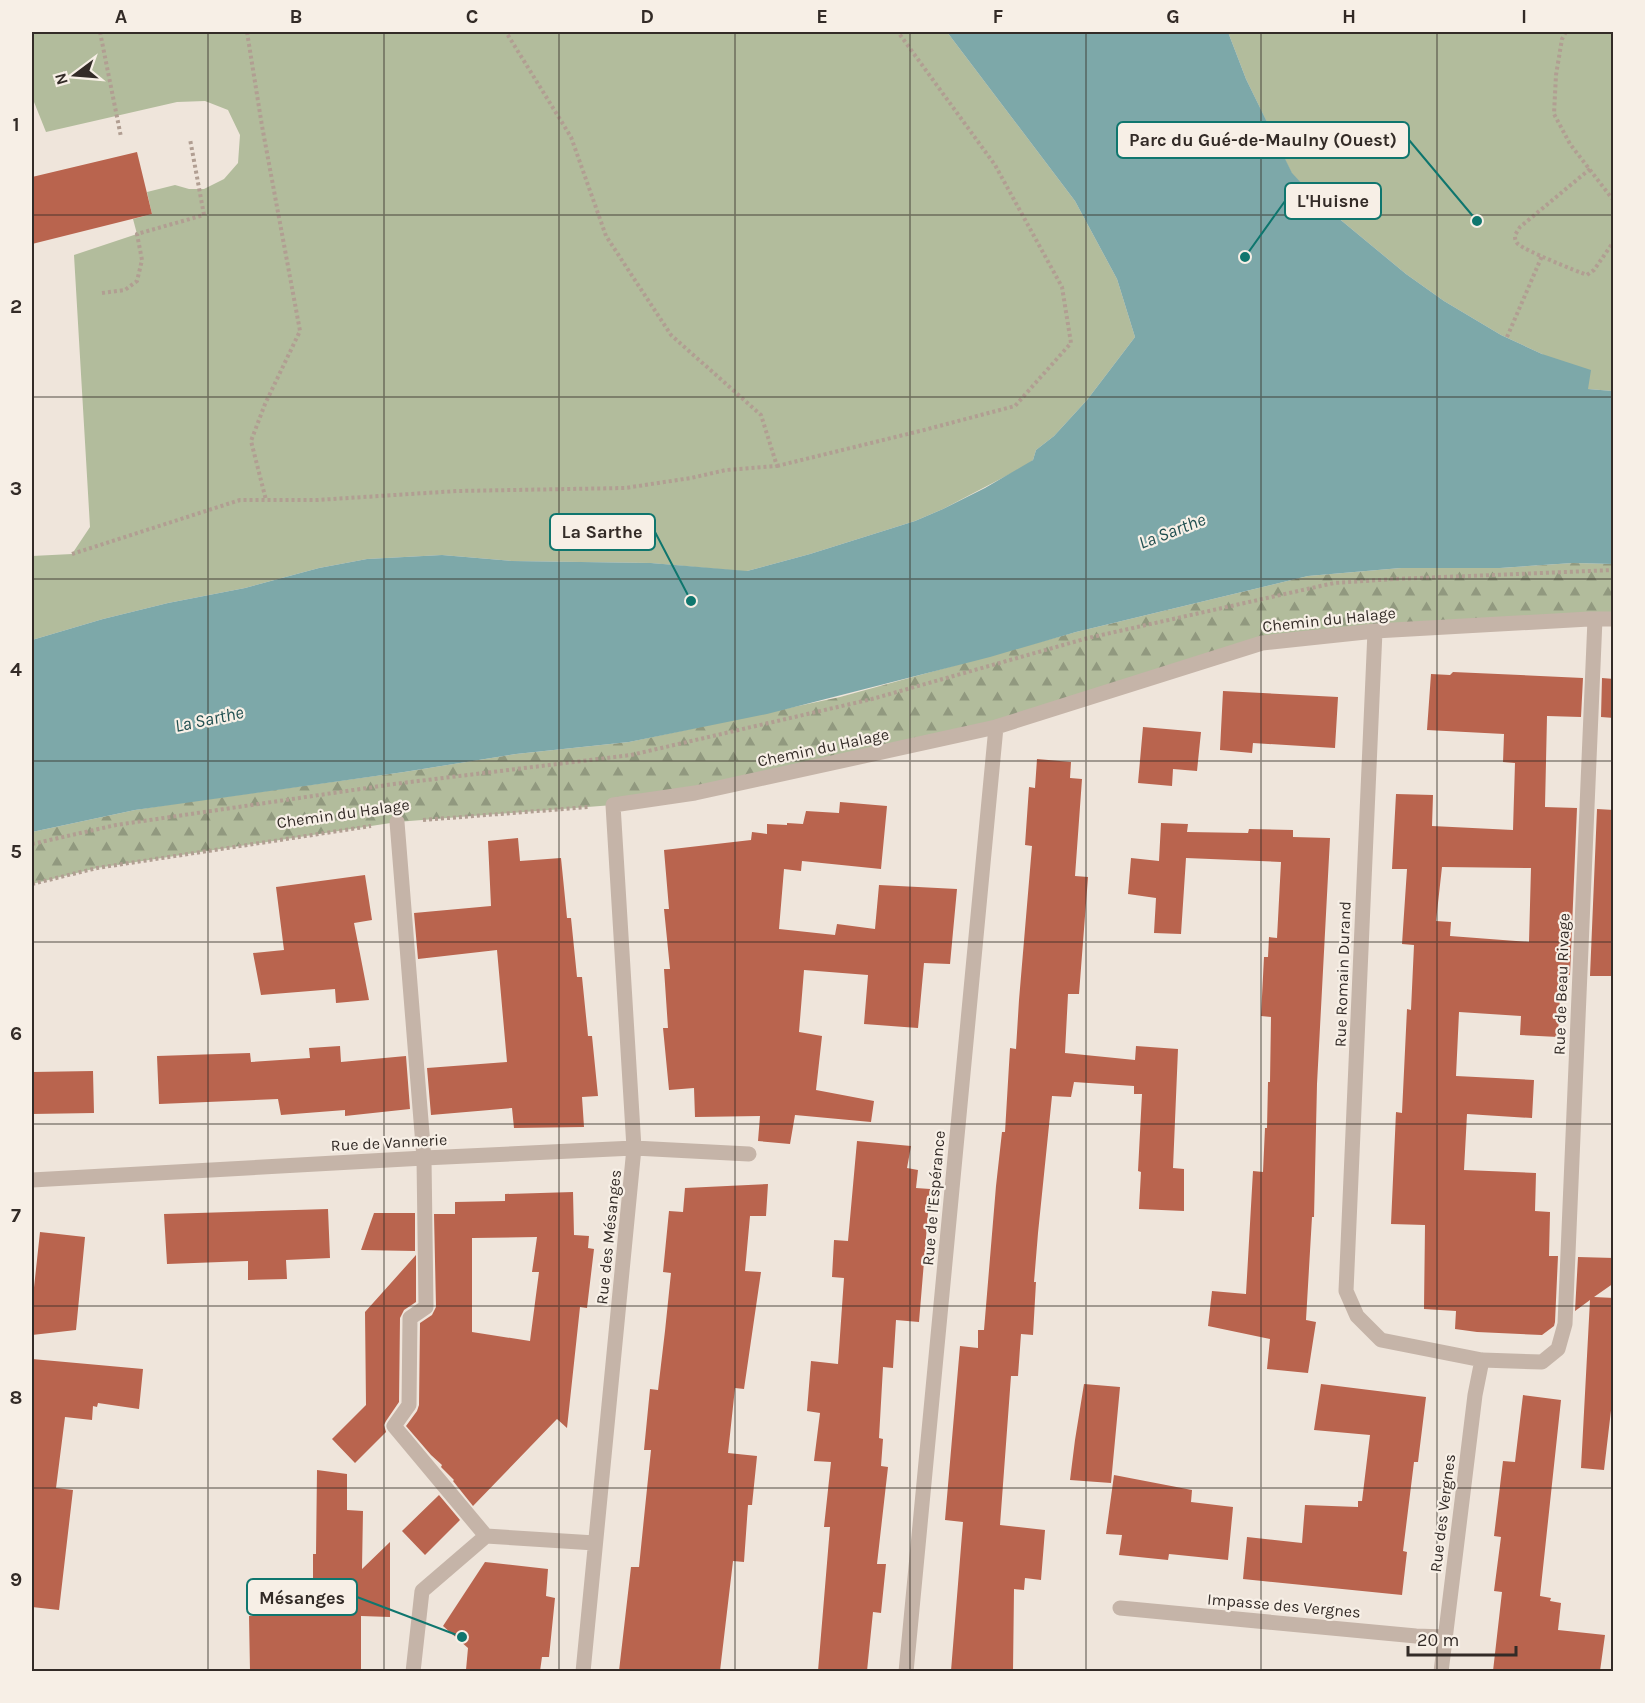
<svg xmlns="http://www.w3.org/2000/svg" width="1645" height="1703" font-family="Karla,sans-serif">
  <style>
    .forest { fill: url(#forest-firs) }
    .green { fill: #b2bc9c }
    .water { fill: #7da8a9 }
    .building { fill: #b9644e; fill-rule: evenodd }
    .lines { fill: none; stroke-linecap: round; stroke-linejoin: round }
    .path { stroke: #b19e92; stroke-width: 4; stroke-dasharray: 3 3; stroke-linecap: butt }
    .minor { stroke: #c5b4a8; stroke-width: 15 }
    .grid { fill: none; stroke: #332b27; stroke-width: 1.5; stroke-opacity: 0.55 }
    .labels { text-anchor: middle; stroke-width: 4.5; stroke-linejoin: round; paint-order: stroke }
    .street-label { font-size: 16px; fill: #332b27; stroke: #f7efe6 }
    .water-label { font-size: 18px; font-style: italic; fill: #214f50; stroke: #f7efe6 }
    .leader { fill: none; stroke: #0f766e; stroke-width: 2 }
    .callout-dot { fill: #0f766e; stroke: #f7efe6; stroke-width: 2 }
    .callout { fill: #f7efe6; stroke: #0f766e; stroke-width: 2 }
    .callout-label { font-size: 18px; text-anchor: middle; font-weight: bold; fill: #332b27 }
    .neatline { fill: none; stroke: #332b27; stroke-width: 2 }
    .grid-label { font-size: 20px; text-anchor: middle; font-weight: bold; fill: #332b27 }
  </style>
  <defs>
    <pattern id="forest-firs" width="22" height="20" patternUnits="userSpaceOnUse" patternTransform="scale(1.5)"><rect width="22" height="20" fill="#b2bc9c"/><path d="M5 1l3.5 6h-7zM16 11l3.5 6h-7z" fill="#91997f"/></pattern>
  </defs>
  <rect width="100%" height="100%" fill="#efe5db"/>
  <path class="forest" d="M1573,563l40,1v55l-351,24 -266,84 -383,78 -216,17 -300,46 -65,16v-52l103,-22 44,-7 225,-31 112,-18 113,-12 211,-45 236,-65 232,-56 93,-8h99z"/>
  <path class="green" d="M32,32h915l128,169 42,78 18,58 -48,63 -33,36 -18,14 -3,10 -6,5 -84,44 -28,12 -105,33 -63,17h-8l-88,-8 -139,-2 -70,-6 -75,4 -48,9 -74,20 -77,15 -65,16 -71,21v-84l40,-2 18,-27 -16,-272 63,-21 -4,-15 19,-5 -5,-22 28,-7 14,4h15l20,-10 14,-16 2,-28 -12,-25 -23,-9 -28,1 -131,30 -14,-35z
    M1228,32h385v359l-25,-2 -46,-35 -41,-19 -57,-34 -38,-27 -87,-72 -27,-28 -46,-95z"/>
  <path class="water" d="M947,32h281l18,47 46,94 27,29 87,72 38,27 57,34 41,19 49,16 -3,19 25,2v173l-40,-1 -73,5h-99l-93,8 -232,56 -86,25 -223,57 -138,28 -113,12 -112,18 -269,38 -103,22v-192l71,-21 65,-16 77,-15 74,-20 48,-9 75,-4 70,6 139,2 96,8 63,-17 105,-33 28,-12 42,-21 48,-28 3,-10 18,-14 33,-36 48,-63 -18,-58 -42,-78z"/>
  <path class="building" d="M137,152l15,62 -120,30v-67z
    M1453,672l130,6 -2,39 -34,-1 -2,91 32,1 -7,167h-9l-3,62 -38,-2 1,-19 -62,-4 -3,64 78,4 -2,38 -65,-4 -3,56 72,3 -1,38 15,1 -1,44h9l-3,66 -1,4 -12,9 -65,-3 -22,-3 1,-18 -32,-2 1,-84 -34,-1 5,-112 6,1 5,-104 4,1 3,-65 -12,-1 5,-75h-15l4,-75 37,1 -1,31 81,4 2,-67 -12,-1 1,-28 -77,-4 4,-56 19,1zM1442,867l89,1 -2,74 -79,-6 1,-14 -15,-1z
    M1602,678l12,1v39l-13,-1z
    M1223,691l115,6 -3,51 -82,-5 -1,10 -32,-3z
    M1143,727l58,5 -4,39 -24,-2 -1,17 -34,-3z
    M1037,759l34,3 -1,16 12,1 -7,97 13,1 -9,117h-11l-3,59 70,7 1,-14 42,3 -5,119 11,1v42l-45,-2 2,-37 -3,-1 4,-77h-8v-8l-60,-4 -3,15 -19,-1 -14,137 -4,49h2l-3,53 -12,-1 -3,42h-7l-11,149 45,5 -4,50 -16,-2 -1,12 -10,-1 -1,82h-62l12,-149 -18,-2 15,-174 18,2v-18h6l12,-144 6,-54h3l5,-84 6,1 3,-49 13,-154 -7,-1 4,-58 6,1z
    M840,802l47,4 -6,63 -79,-8 -1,10 -17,-2 -5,60 56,6 2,-11 38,5 4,-44 78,4 -7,75 -26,-1 -6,65 -54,-4 4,-49 -64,-5 -5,62 23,4 -6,54 58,11 -3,21 -76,-7 -5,29 -32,-3 2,-25 -65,1 -1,-29 -25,2 -6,-62h5l-4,-59h6l-6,-60h5l-5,-59 87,-10 1,-8 15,2v-10l20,1v-2l16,1 3,-13 33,2z
    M1597,809l17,1v166h-24z
    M1161,823l27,1 -1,8 61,1 1,-4 44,1v7l37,1 -13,246 -3,133h-2l-6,103 10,2 -8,51 -41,-4 3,-30 -62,-13 4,-35 34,3 7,-123 10,1 2,-44h2l1,-46h2l1,-65 -10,-1 3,-59h4l1,-20 8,1 4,-76 -95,-4 -5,76 -27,-1 2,-35 -28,-4 3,-36 28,3z
    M518,838l2,23 41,-3 6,60h4l6,59h5l6,59h4l6,60 -16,1 2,30 -70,1 -2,-20 -81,7 -4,-47 80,-6 -10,-112 -79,9 -4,-46 77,-7 -3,-65z
    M365,875l7,45 -18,3 15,77 -33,3 -1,-14 -74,6 -8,-42 31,-3 -8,-63z
    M340,1046l1,16 65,-6 4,53 -65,7v-6l-64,5 -3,-16 -119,5 -2,-48 93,-3 1,9 59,-4 -1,-10z
    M93,1071l1,42 -62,1v-42z
    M857,1141l54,5 -4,22 11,2 -2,18 14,1 -11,133 -23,-2 -3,48 -10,-1 -4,71 4,1 -2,27 7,1 -11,97h9l-5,49 -8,-1 -6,59h-49l12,-144h-6l7,-65 -17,-1 6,-48 -13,-2 4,-50 27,3 6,-86 -12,-1 2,-37 14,1z
    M768,1184l-2,32h-16l-5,55 16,1 -17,117 -9,-1 -7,65 29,3 -5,49h-4l-4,57 -11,-1 -13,110h-101l12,-104h8l6,-59 6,-58h-7l6,-61 8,1 7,-59 6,-58 -8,-1 6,-61 14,1 2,-24z
    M573,1192l1,43 15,1 -1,12 6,1 -7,59 -7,-1 -13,121 -10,-9 -84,87 -20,-25 1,-1 -13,-13 1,-2 -11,-10 -25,-29 11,-15 2,-6 1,-82 12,-8 4,-8 -2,-93h21v-12l50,-1v-7zM537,1237l-5,35h7l-9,69 -58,-9v-94z
    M328,1209l2,49 -44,2 1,19 -39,1v-19l-81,3 -3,-50z
    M374,1213h41v38l-54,-1z
    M40,1232l45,5 -9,93 -44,5v-29z
    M416,1255v47l-12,8 -4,8 -1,84 -13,19 -2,4 2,7 -31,31 -23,-24 34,-34 -1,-93z
    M1578,1257l36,1v25l-20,14 20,1v87l-10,85 -23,-2 9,-168 -15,11z
    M32,1359l111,10 -4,40 -41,-6 -1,4 -4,-1 -1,14 -27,-3 -9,71 17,2 -14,120 -27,-3z
    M1084,1384l36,3 -9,96 -41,-3 5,-40z
    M1321,1384l105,13 -8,65h-4l-11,89 4,1 -5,43 -159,-16 4,-42 55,6 3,-38 53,2v-6h4l8,-66 -56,-5z
    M1523,1395l38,5 -21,196 11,2 -1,3 11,2 -3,27 47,5 -5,36h-107l9,-79 -8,-1 7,-54 -7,-1 9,-75 12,1z
    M317,1470l30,4v36l16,1 -1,58 28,-27v75l-29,-1v55h-111l-1,-55 64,-1v-61h3z
    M1114,1475l78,15 -1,12 42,5 -5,53 -59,-6 -1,6 -49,-5 3,-20 -16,-1z
    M439,1495l21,25 -35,35 -23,-24z
    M485,1562l63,7 -2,27 9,2 -6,59h-7l-2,14 -74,-1 2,-22 -25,-22z"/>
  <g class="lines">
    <path class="path" d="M100,32l21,105
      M247,32l15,94 38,205 -35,73 -14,37 15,59
      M1566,32l-4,7 -6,36 -2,39 16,30 44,57
      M1590,169l-70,58 -5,8c0,4 0,6 3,9 8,7 58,27 69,31l7,-5 20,-29
      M102,293l23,-3 12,-9 5,-21 -5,-26 67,-19 -14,-76
      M1507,337l35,-81
      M777,466l147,-36 91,-24 56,-63 -9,-56 -67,-122 -97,-133
      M72,554l168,-54h77l140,-9 168,-3 66,-10 35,-8 51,-4 -16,-51 -90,-80 -65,-99 -35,-99 -65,-105
      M423,820l166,-13
      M32,844l84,-19 278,-41 237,-29 241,-56 216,-61 246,-55 61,-4 219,-9
      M32,884l65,-16 274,-42"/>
    <path class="minor" d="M1375,631l-29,660 11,25 24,24 101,20 60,2 16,-13 7,-25 30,-705
      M397,822l27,336 2,149 -16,11 -1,87 -15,21 92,110 109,7
      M32,1180l392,-22 210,-10 115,6
      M1120,1608l296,28 29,1
      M413,1672l9,-81 64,-55
      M583,1672l51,-524 -21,-343 82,-12 301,-66 266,-84 113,-12 214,-12h25
      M906,1672l90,-945
      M1441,1672l34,-277 7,-35"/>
  </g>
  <path class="grid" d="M208,32v1640M384,32v1640M559,32v1640M735,32v1640M910,32v1640M1086,32v1640M1261,32v1640M1437,32v1640M32,215h1582M32,397h1582M32,579h1582M32,761h1582M32,942h1582M32,1124h1582M32,1306h1582M32,1488h1582"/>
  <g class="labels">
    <g class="street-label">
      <text transform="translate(1329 619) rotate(-6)" y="6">Chemin du Halage</text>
      <text transform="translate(823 747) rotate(-12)" y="6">Chemin du Halage</text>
      <text transform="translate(343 813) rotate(-8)" y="6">Chemin du Halage</text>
      <text transform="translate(1342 974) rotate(-88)" y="6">Rue Romain Durand</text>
      <text transform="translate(1561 984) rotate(-88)" y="6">Rue de Beau Rivage</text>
      <text transform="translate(389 1142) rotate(-3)" y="6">Rue de Vannerie</text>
      <text transform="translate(933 1198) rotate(-85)" y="6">Rue de l'Espérance</text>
      <text transform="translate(608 1237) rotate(-84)" y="6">Rue des Mésanges</text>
      <text transform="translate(1442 1513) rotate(-83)" y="6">Rue des Vergnes</text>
      <text transform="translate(1284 1605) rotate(5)" y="6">Impasse des Vergnes</text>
    </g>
    <g class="water-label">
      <text transform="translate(1172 531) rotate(-21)" y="6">La Sarthe</text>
      <text transform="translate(209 719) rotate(-12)" y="6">La Sarthe</text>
    </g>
  </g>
  <path class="leader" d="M1477 221L1409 140M1245 257L1285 201M691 601L655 532M462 1637L357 1597"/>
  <g class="callout-dot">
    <circle cx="1477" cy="221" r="6"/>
    <circle cx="1245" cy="257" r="6"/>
    <circle cx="691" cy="601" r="6"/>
    <circle cx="462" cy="1637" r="6"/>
  </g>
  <g class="callout">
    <rect x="1117" y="122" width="292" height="36" rx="6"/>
    <rect x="1285" y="183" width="96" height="36" rx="6"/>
    <rect x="550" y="514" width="105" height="36" rx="6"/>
    <rect x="247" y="1579" width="110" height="36" rx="6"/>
  </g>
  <g class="callout-label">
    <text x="1263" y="146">Parc du Gué-de-Maulny (Ouest)</text>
    <text x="1333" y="207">L'Huisne</text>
    <text x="602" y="538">La Sarthe</text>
    <text x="302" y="1604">Mésanges</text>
  </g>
  <rect width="1645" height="1703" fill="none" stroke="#f7efe6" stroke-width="66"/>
  <g transform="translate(75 75) rotate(254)" stroke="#f7efe6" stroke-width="4.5" paint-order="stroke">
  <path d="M0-4.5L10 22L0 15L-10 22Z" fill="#332b27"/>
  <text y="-9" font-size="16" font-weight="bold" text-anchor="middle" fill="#332b27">N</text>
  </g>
  <path d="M1408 1646v9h108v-9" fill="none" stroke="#332b27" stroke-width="3"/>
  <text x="1417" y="1646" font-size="18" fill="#332b27" stroke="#f7efe6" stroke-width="4.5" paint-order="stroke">20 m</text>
  <rect x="33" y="33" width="1579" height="1637" class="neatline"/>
  <g class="grid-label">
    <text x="121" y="23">A</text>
    <text x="296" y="23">B</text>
    <text x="472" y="23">C</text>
    <text x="647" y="23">D</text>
    <text x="822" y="23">E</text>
    <text x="998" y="23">F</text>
    <text x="1173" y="23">G</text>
    <text x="1349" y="23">H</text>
    <text x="1524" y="23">I</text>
    <text x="16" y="131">1</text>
    <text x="16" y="313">2</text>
    <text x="16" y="495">3</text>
    <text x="16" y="676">4</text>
    <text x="16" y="858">5</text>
    <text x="16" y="1040">6</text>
    <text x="16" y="1222">7</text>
    <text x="16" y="1404">8</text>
    <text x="16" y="1586">9</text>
  </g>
</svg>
